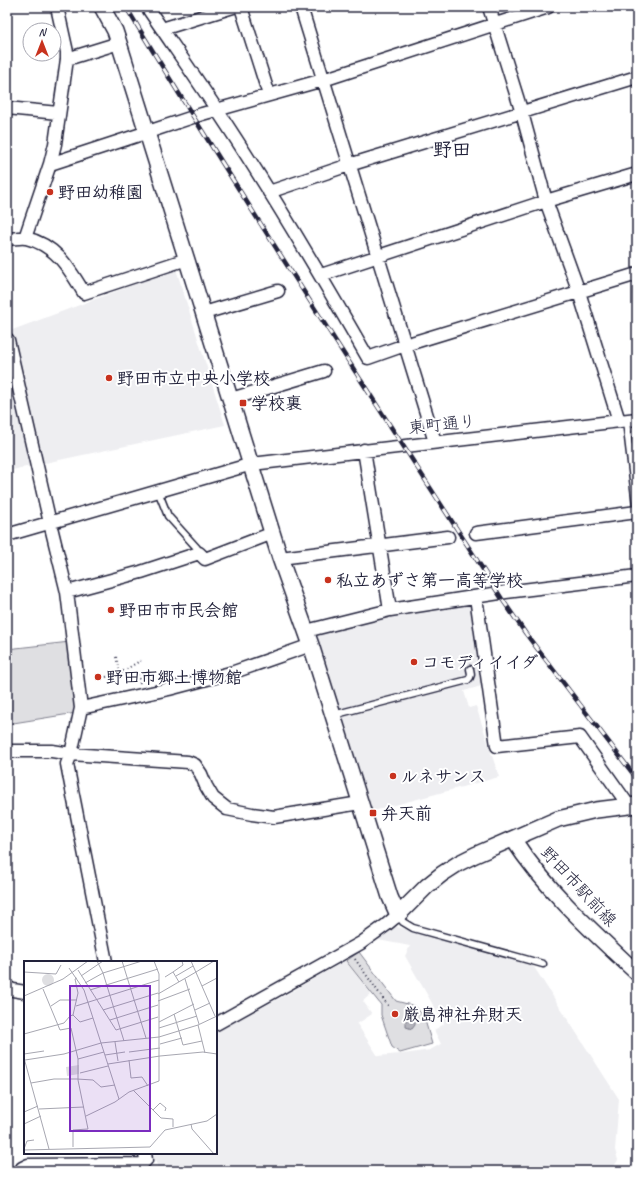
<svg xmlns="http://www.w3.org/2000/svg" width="644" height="1178" font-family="Caveat,'Klee One',sans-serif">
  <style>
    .built { fill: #eeeef1 }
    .green { fill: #dfdfe2; stroke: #80808e }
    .water { fill: #b4b4bc; stroke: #7a7a88 }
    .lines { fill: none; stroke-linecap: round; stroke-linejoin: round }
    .service-casing { stroke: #22223b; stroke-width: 9 }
    .minor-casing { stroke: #22223b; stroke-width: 15 }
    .tertiary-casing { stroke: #22223b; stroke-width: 18 }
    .path { stroke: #22223b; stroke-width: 2; stroke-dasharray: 1 3; stroke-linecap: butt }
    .service { stroke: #fff; stroke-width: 6 }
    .minor { stroke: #fff; stroke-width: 12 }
    .tertiary { stroke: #fff; stroke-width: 15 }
    .rail-casing { stroke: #22223b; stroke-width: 4.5 }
    .rail { stroke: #fff; stroke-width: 3; stroke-dasharray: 9; stroke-linecap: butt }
    .poi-dot { fill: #c8321e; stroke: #fff; stroke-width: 1.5 }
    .labels { text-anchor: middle; stroke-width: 4; stroke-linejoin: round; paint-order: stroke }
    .poi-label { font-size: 17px; font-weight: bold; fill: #22223b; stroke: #fff; text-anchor: start }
    .street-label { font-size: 17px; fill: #22223b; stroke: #fff }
    .quarter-label { font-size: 19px; font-weight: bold; fill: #22223b; stroke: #fff }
    .inset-road { fill: none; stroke: #a7a7b1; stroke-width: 1 }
    .view { fill: #7b2cbf; fill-opacity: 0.15; stroke: #7b2cbf; stroke-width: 2 }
    .inset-edge { fill: none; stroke: #22223b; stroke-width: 2 }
  </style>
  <rect width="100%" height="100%" fill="#fff"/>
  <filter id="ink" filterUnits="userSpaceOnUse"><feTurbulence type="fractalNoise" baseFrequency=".025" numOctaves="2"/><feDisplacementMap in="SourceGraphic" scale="8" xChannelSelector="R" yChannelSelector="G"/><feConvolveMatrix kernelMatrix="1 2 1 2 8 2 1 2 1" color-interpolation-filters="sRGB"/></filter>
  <g filter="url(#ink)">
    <path class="built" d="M176,269l49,156 -218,46v-139z
      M473,604l12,81 -21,6 5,17 7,-2 23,71 -126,34 -56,-173 3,-6 26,-6 47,-10z
      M394,926l138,38 87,135 -4,51 3,10 -7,11h-577l123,-2v-8l-3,-1 -2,-7h64v-121l68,-36 61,-35 26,33 -8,7 9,13 -15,10 21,32 33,-3 19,-3 11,-6 -7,-14 10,-6 -39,-68 5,-10 -32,-6z"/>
    <path class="green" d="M70,642l6,71 -69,11v-75z
      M359,952l37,49 19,5 9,11 8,27 -32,9 -8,-6 -11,-32v-10l-35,-44z"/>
    <path class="water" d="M413,1010v5l3,2 -1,5v3l-3,4 -6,-2v-9l4,-7z"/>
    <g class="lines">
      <defs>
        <path id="service" d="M626,421l11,93
          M158,491l10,25 29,32 2,5
          M333,715l135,-35c4,-4 3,-6 2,-11
          M398,915l5,7 10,6 130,36"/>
        <path id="minor" d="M147,7c23,34 47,68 70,103 54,81 103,164 151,248l37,-13 232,-71
          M241,7l28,88
          M301,7l134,435
          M489,7l33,106 24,88 33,91 40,129
          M162,29l71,-22
          M67,59l52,-16
          M7,108l51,5
          M50,164l98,-32 54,-18 121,-34 225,-73
          M269,192l80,-27 288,-88
          M25,238l25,-74 5,-20 12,-85v-7l-10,-45
          M7,239c6,0 13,-2 19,-1 30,7 43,30 58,55l103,-34
          M321,275l225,-74 91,-27
          M204,313l74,-22
          M7,339l1,1 42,183 17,69 14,116 -10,46 -4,10 4,21 35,177
          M231,399l93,-28
          M364,450l26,160
          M476,533l161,-21
          M7,535l245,-71 385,-45
          M280,558l168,-21
          M67,592l74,-20 58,-19 6,6 68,-26
          M476,597l21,149 83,-9 49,69
          M306,631l84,-21 116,-18 131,-16
          M81,708l88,-19 65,-17 77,-27
          M7,751h45l19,3 117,8 7,3 6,9 5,12 7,12 14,11 25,5 22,3 86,-14
          M7,987l6,3 12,2
          M216,1024l145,-81 25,-18 12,-10
          M21,1171l1,-3 6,-3 114,-1 4,-4 -1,-7"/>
        <path id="tertiary" d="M102,7l13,24 4,12 161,515 31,87 79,252 8,18 29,-29 15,-12 17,-11 16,-8 83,-36 38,-9 41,-5
          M513,839c33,51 80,93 124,134"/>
      </defs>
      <use href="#service" class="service-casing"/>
      <use href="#minor" class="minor-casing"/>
      <use href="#tertiary" class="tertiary-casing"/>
      <path class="path" d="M116,657l4,16 23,-14
        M106,677l14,-4 18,2 2,9
        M355,959l34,48"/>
      <use href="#service" class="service"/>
      <use href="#minor" class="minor"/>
      <use href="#tertiary" class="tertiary"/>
      <defs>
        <path id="rail" d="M126,7c121,200 250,396 376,592l24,35 111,145"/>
      </defs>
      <use href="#rail" class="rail-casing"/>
      <use href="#rail" class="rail"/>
    </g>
  </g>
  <g class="poi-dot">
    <circle cx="50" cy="192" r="4"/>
    <circle cx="109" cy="378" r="4"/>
    <rect x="239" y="399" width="8" height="8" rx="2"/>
    <circle cx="328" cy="580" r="4"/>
    <circle cx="111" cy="610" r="4"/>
    <circle cx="414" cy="662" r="4"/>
    <circle cx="98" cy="677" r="4"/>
    <circle cx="393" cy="776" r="4"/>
    <rect x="369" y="809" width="8" height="8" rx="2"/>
    <circle cx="395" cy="1014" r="4"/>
  </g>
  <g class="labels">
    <g class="poi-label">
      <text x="58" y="198">野田幼稚園</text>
      <text x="117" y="384">野田市立中央小学校</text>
      <text x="251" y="409">学校裏</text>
      <text x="336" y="586">私立あずさ第一高等学校</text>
      <text x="119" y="616">野田市市民会館</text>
      <text x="422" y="668">コモディイイダ</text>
      <text x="106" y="683">野田市郷土博物館</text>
      <text x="401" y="782">ルネサンス</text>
      <text x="381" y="819">弁天前</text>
      <text x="403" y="1020">厳島神社弁財天</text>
    </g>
    <g class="street-label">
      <text transform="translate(442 424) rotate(-6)" y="6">東町通り</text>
      <text transform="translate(579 886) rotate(47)" y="6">野田市駅前線</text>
    </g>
    <g class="quarter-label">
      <text x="452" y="156">野田</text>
    </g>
  </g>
  <g transform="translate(24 961)">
    <rect width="193" height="193" fill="#fff"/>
    <path d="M18 19a6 6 0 1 1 12 0a6 6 0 1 1-12 0ZM55,104v9l-12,2 -1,-9z" fill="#dfdfe2"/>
    <path class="inset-road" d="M73,0l6,12 21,68M98,0l24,77M167,0l24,55M45,7l15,22 35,109M54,9l38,60 42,-13M0,11l32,2 5,-9M149,11l10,-7 -1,-4M172,11l18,-11M57,15l22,-15M152,15l17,-10M141,16l8,-5 6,10M161,18l14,45M61,22l18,-10 39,-12M178,25l15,-8M19,28l17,41 11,-2 7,31v21l10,49 -15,1v17M66,29l68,-21M134,33l38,-22M0,35l39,-17 25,-18M134,40l32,-12M27,45l9,-6h17M52,45l83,-26M79,49l55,-17M171,49l15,-7M150,53l9,31 19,-4M49,54l7,7 13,-4M86,59l48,-15M135,61l35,-18M174,64l7,28M135,67l38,-12M0,73l40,-11 6,-7 3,-1 5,-22 -3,-14 2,-1M91,81l3,19M136,83l22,-6M105,91l31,-4M0,93l20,-3M81,94l20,-3M0,97l25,91M54,98l26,-7M1,99l39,-6 37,-11 58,-6 39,-12 19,-9M105,99l2,18 11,-1 6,9M84,103l52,-8 43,-4 14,2M56,112l28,-7M7,122l23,-4h23l16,1 8,7 14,-2M109,129l28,28 12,1v8M15,148l45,-2M129,149l7,-7 6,5 -1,3M0,151l14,-6M62,155l29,-14 14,-10 30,-11v-107l-5,-13M0,163l17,-8M167,163l1,5 22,25M0,188l3,-8 7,-1M0,189l126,-3 15,-17 42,-9 10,-7"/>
    <path class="view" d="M46,25h80v145h-80z"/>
    <rect width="193" height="193" class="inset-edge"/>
  </g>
  <rect width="644" height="1178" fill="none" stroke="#fff" stroke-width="24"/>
  <rect x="12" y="12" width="620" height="1154" fill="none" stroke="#22223b" stroke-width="1.5" filter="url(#ink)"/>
  <g transform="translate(42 42)"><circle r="19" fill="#ffffff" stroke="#a7a7b1"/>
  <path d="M0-3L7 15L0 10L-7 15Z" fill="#c8321e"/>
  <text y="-6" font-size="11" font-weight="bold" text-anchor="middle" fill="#22223b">N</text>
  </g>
</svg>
